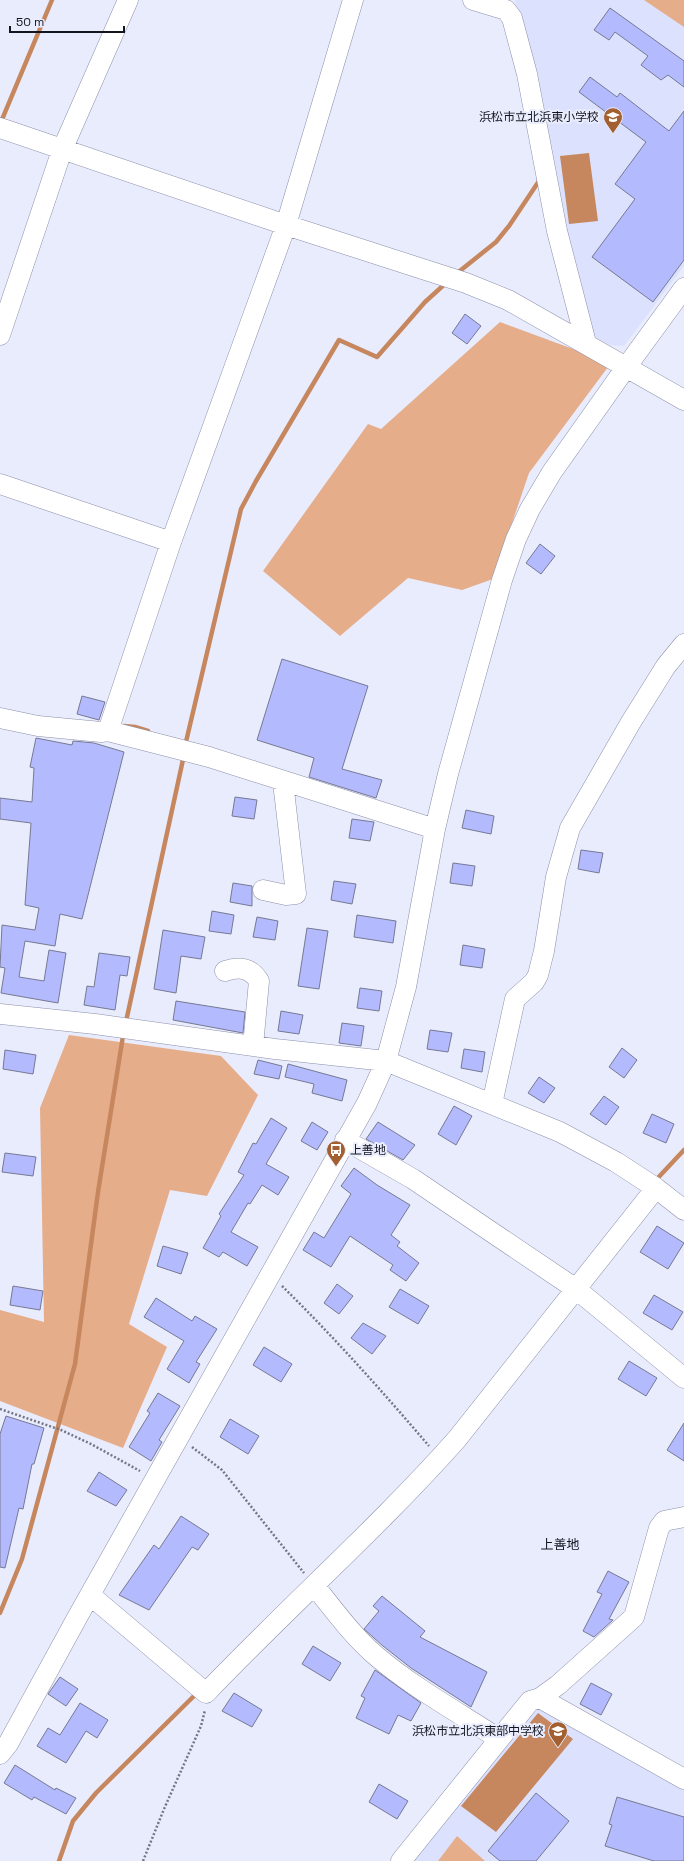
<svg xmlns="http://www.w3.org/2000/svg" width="684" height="1861" font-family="'Space Grotesk','Noto Sans JP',sans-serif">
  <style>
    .built { fill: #dce1fd }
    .green { fill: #e6ad8a }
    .water { fill: #c6875f }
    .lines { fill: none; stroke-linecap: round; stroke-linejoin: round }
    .stream { stroke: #c6875f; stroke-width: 4.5 }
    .building { fill: #b3bbfe; stroke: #767992 }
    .minor-casing { stroke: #8c90aa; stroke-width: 21 }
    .path { stroke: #747783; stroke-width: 2.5; stroke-dasharray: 2 2; stroke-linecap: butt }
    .minor { stroke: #fff; stroke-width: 20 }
    .labels { text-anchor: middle; stroke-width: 4; stroke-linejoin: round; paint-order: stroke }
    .poi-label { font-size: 12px; fill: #13151e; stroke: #e9ecfd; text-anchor: end }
    .neighbourhood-label { font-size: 13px; fill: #13151e; stroke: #e9ecfd }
  </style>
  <rect width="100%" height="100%" fill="#e9ecfd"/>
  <path class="built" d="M515,0h169v266l-60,80 -14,-1 -25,-10z
    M539,1707l145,80v74h-272l122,-152z"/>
  <path class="green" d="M644,0h40v27z
    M500,322l111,41 -82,110 -36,106 -31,11 -54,-12 -68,58 -77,-65 105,-147 13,5z
    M69,1035l152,21 37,39 -51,101 -37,-6 -41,134 38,23 -44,101 -123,-47v-91l44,12 -4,-214z
    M457,1836l28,25h-47z"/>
  <path class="water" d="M589,153l9,68 -29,3 -9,-68z
    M538,1713l35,26 -77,93 -35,-26z"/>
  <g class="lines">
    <path class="stream" d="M1,122l51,-122
      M456,274l40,-32 13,-16 30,-45v-2
      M124,726l11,1 13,4
      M185,746l56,-237 15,-28 83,-141 38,17 48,-55 21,-19
      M127,1017l57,-262
      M655,1181l29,-31
      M0,1613l22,-54 53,-195 23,-172 25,-156
      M59,1861l14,-40 23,-28 102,-101"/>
  </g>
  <path class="building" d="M610,8l74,53v26l-16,-12 -7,5 -20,-15 7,-9 -33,-24 -6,8 -15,-10z
    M590,77l27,20 3,-4 49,38 15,-20v149l-31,42 -61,-45 43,-58 -20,-15 31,-42 -67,-50z
    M465,314l16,12 -14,18 -15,-11z
    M540,544l15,12 -14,18 -15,-11z
    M282,659l86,27 -26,83 40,11 -6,18 -67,-21 5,-19 -57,-18z
    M82,696l23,6 -6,18 -22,-6z
    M36,738l36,7 1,-4 21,2 30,9 -42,167 -22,-5 -5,32 -30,-5 -6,36 25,4 5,-31 17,3 -8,50 -57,-10 4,-25 -5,-1 2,-42 33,5 4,-22 -14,-3 6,-82 -31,-4v-21l32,4 2,-34 -4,-1z
    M235,797l22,3 -3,19 -22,-3z
    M466,810l28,6 -3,18 -29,-6z
    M352,819l22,3 -4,19 -21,-3z
    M581,850l22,3 -4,20 -21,-4z
    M453,863l22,3 -3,20 -22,-3z
    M334,881l22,3 -4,20 -21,-4z
    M233,883l19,3v20l-22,-4z
    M212,911l22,4 -3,19 -22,-3z
    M357,915l39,6 -3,22 -39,-6z
    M257,917l21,4 -3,19 -22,-3z
    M307,928l21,3 -9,58 -21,-3z
    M163,930l42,7 -4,22 -20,-3 -5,37 -22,-4z
    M463,945l22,4 -3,19 -22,-3z
    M99,953l31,4 -3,19 -7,-1 -5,35 -31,-5 3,-19 7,1z
    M360,988l22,3 -3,20 -22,-3z
    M176,1001l69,11 -2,21 -70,-13z
    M281,1011l22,4 -4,19 -21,-3z
    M342,1023l22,3 -3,20 -22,-3z
    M430,1030l22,3 -4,19 -21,-3z
    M622,1048l15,12 -13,18 -15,-11z
    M464,1049l21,3 -3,20 -21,-4z
    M5,1050l31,5 -3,19 -30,-5z
    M258,1060l24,6 -3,13 -25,-5z
    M288,1064l59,16 -5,21 -30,-8 2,-9 -29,-7z
    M539,1077l16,11 -11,15 -16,-10z
    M604,1096l15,11 -13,18 -16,-11z
    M454,1106l18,10 -16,29 -18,-11z
    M652,1114l22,10 -8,19 -23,-10z
    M271,1118l16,10 -21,36 23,13 -11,18 -16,-10 -12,19 -2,-1 -17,29 27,15 -11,19 -24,-14 -4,5 -16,-9 18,-32 -2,-2 25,-39 -6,-3 15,-29 3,1z
    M312,1122l16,10 -11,18 -16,-9z
    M378,1122l37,23 -12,15 -37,-21z
    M5,1153l31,4 -3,19 -31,-4z
    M354,1168l23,17 33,20 -19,30 9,7 -3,4 22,17 -13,18 -16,-11 3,-5 -43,-29 -19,31 -28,-17 11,-18 10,6 27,-44 -10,-8z
    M657,1226l27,17 -16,26 -28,-17z
    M163,1246l25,7 -7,21 -24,-8z
    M337,1284l16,12 -14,18 -15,-11z
    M13,1286l30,5 -3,19 -30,-5z
    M400,1289l29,17 -11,18 -29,-17z
    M654,1295l29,17 -11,18 -29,-17z
    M156,1298l36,23 3,-5 22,13 -21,33 4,2 -11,19 -22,-14 17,-28 -40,-24z
    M363,1323l23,13 -14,18 -21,-16z
    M264,1347l28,17 -11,18 -28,-17z
    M629,1361l28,17 -11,18 -28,-17z
    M158,1393l22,13 -21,34 3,2 -11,19 -22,-14 21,-34 -3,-2z
    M6,1416l38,12 -10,36h-2l-9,45 -4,-1 -14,60 -5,-1v-133z
    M230,1419l29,17 -11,18 -28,-17z
    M684,1423v38l-17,-11z
    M99,1472l28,18 -11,16 -29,-15z
    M181,1516l28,18 -11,16 -6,-3 -43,63 -30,-15 35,-50 5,4z
    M608,1571l21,11 -20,37 4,1 -19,17 -11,-6 19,-37 -5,-2z
    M382,1596l43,35 -5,6 67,35 -16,35 -60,-39 -28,-22 -19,-17 15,-18 -6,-5z
    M313,1646l28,17 -11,18 -28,-17z
    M375,1670l46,33 -10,18 -13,-6 -9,19 -33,-16 9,-20 -4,-2z
    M60,1677l18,12 -12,17 -18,-12z
    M591,1683l21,11 -11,21 -21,-11z
    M234,1693l28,17 -10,17 -30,-16z
    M80,1703l28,17 -11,18 -11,-7 -20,32 -29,-17 11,-18 12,7z
    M15,1765l40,25 1,-2 20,10 -10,16 -32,-17 -2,3 -28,-17z
    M379,1784l29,17 -11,18 -28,-17z
    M536,1793l33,28 -33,40h-36l-12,-10z
    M617,1797l67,20v44h-30l-49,-15 7,-21 -3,-1z"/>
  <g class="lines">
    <defs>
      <path id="minor" d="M473,0l33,10 6,8 15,56 30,157 29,112
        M0,128l286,97 180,58 42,17 176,100
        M0,335l62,-185 66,-150
        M0,484l171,58
        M0,718l38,8 63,6 7,-1 101,26 226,72
        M108,731l63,-189 115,-317 67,-225
        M263,890l23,5 10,-1 -13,-112
        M225,971c15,-5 26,-3 34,10l-6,65
        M0,1014l95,10 180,25 111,12 174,71 56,30 40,26 28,22
        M492,1104l23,-105 19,-17 4,-7 6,-24 12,-74 14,-49 61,-106 35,-56 18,-22
        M345,1140l68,39 163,110 108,89
        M314,1585c19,24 38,50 61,70 37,32 83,57 124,84
        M90,1595l116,98c82,-86 172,-165 251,-254l199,-251
        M540,1698l18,-13 76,-68 25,-89 5,-7 20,-4
        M0,1754l8,-10 70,-128 289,-513 19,-42 20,-74 29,-158 13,-55 54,-194 14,-41 14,-30 22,-37 75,-106 57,-78
        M401,1861l129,-160 10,-3 144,81"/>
    </defs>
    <use href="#minor" class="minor-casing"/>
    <path class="path" d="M282,1286c52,51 100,105 147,160
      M0,1409l61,21 30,14 49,27
      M192,1447l30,23 82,103
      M143,1861l21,-52 37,-83 4,-16"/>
    <use href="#minor" class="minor"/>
  </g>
  <defs>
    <symbol id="school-pin" viewBox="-11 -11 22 30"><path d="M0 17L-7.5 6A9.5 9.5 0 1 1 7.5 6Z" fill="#a35f30" stroke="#e9ecfd"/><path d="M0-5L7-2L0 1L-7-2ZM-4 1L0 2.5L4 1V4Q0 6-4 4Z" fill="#fff"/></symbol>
    <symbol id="bus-pin" viewBox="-11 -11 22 30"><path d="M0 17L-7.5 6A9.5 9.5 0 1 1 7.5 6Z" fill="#a35f30" stroke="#e9ecfd"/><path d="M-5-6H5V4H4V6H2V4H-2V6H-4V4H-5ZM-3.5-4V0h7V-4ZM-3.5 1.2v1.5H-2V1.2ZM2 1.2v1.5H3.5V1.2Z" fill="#fff"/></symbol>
  </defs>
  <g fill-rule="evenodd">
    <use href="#school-pin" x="602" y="106" width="22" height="30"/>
    <use href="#bus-pin" x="325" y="1139" width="22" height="30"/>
    <use href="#school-pin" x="547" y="1720" width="22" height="30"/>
  </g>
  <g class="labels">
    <g class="poi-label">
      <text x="599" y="121">浜松市立北浜東小学校</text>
      <text x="350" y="1154" text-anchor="start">上善地</text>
      <text x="544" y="1735">浜松市立北浜東部中学校</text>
    </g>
    <g class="neighbourhood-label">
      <text x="560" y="1549">上善地</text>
    </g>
  </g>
  <path d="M10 26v6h114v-6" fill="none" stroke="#13151e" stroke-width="2"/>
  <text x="16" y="26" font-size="12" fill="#13151e" stroke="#e9ecfd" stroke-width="3" paint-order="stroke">50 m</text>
</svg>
